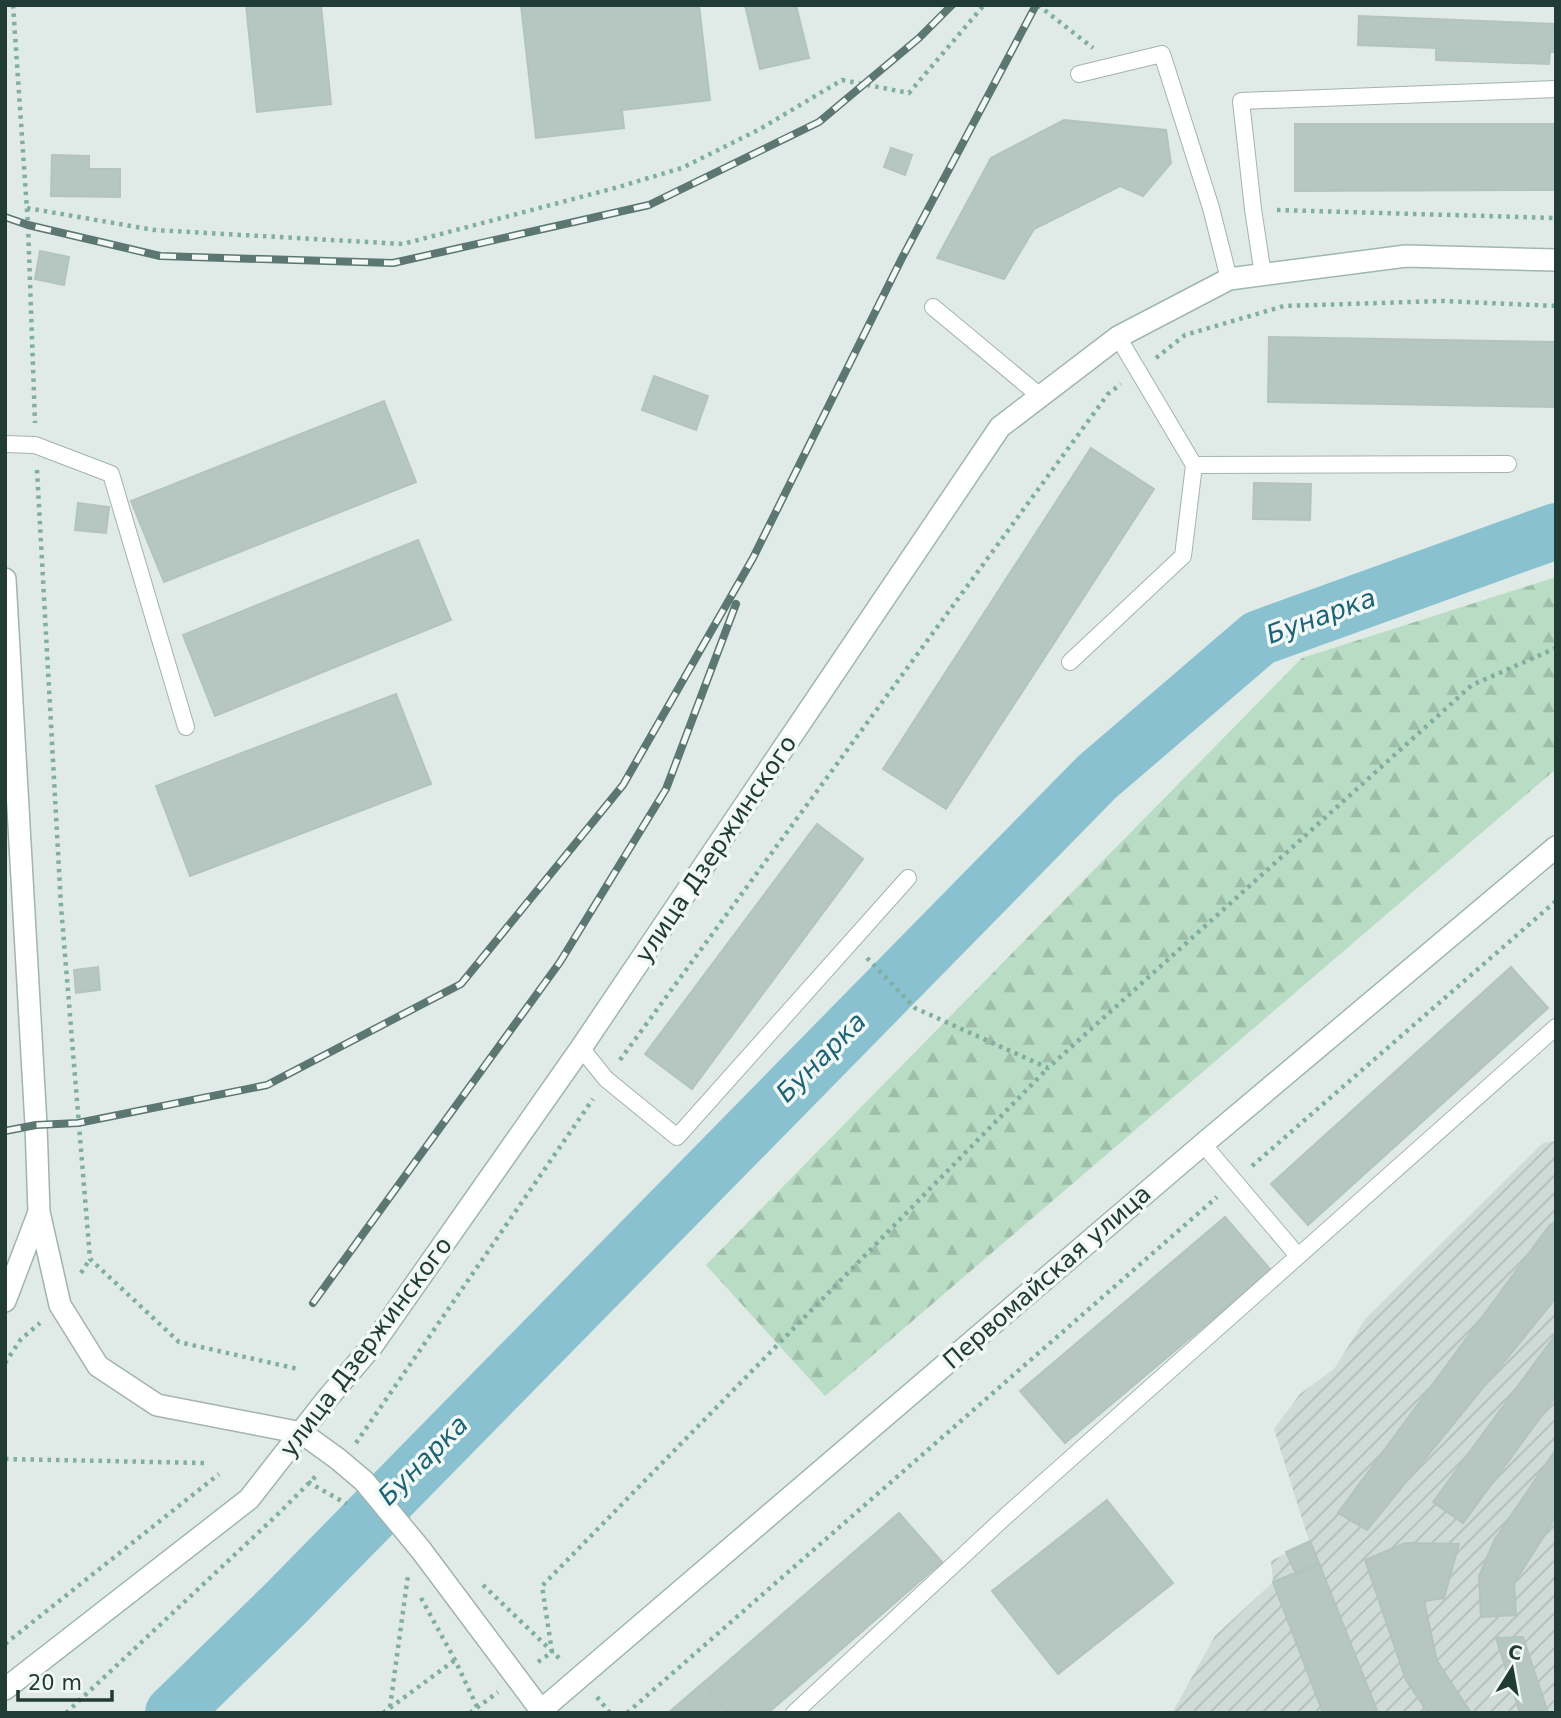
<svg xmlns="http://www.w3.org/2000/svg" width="1561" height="1718" font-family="'DejaVu Sans',sans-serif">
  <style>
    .industrial { fill: url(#industrial-furrows) }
    .forest { fill: url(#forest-firs) }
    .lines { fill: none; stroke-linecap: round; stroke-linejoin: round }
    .river { stroke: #89c1d0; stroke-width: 56 }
    .building { fill: #b6c6c0; stroke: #b3c4be; stroke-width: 2 }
    .service-casing { stroke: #a3b3ae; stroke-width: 18 }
    .tertiary-casing { stroke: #a3b3ae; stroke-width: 24 }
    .secondary-casing { stroke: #9fb7af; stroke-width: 24 }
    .path { stroke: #81aea2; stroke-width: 4.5; stroke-dasharray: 3.5 5; stroke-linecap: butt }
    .service { stroke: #fff; stroke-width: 16 }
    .tertiary { stroke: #fff; stroke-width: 21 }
    .secondary { stroke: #fff; stroke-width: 21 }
    .rail-casing { stroke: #5c7771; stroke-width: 8 }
    .rail { stroke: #f1f8f5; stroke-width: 5; stroke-dasharray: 16; stroke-linecap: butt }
    .labels { text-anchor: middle; stroke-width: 7; stroke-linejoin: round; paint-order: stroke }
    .street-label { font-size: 24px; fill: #213b35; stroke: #f1f8f5 }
    .water-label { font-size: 26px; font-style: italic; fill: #1d6376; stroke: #f1f8f5 }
  </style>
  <defs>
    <pattern id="industrial-furrows" width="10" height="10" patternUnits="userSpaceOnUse" patternTransform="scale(1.75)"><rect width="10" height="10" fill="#cfdbd6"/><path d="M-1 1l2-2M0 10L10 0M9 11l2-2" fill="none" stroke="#b1bdb8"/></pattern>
    <pattern id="forest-firs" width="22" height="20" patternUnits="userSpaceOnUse" patternTransform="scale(1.75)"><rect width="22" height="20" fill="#b9dcc4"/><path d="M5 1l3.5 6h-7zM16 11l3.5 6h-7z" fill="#9fbea9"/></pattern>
  </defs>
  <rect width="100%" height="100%" fill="#e0ebe7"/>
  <path class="industrial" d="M1556,1141v572h-384l43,-77 58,-54 -2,-21 38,-20 -35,-112 26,-35 34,-25 32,-51 177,-175z"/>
  <path class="forest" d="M1556,577v192l-731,627 -119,-131 596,-607z"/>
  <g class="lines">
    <path class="river" d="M173,1713l111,-108 813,-828 162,-139 297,-107"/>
  </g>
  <path class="building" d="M246,5h75l10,99 -74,8z
    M521,5h178l11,95 -88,10 2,18 -88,10z
    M745,5h51l13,53 -49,11z
    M1359,16l197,8v28h-6l-1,12 -113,-4v-12l-78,-3z
    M1064,120l102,10 5,33 -28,33 -23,-10 -86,43 -30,50 -67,-21 54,-100z
    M1295,124h261v66l-261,1z
    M891,148l21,7 -7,20 -21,-8z
    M52,155l37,1v13h31v28l-69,-1z
    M40,251l29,6 -5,28 -29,-6z
    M1269,337l287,5v65l-288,-5z
    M654,376l54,20 -12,34 -54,-20z
    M384,401l32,81 -252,100 -33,-81z
    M1091,448l63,41 -208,320 -63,-40z
    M1254,483l57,1 -1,36 -57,-1z
    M78,503l31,4 -3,26 -31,-3z
    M418,540l33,80 -236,96 -32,-81z
    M396,694l35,90 -241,92 -34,-90z
    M817,824l46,35 -171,230 -47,-35z
    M98,967l2,23 -24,3 -2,-23z
    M1511,967l37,41 -240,217 -37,-41z
    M1225,1217l46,53 -206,173 -45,-52z
    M1556,1221v77l-189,232 -29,-17 211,-287z
    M1556,1334v62l-93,127 -30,-21z
    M1556,1449v68l-42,66 2,32 -35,2 -2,-41 16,-37z
    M1107,1500l66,83 -115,91 -66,-83z
    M899,1513l43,49 -174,151h-39l-26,-30z
    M1310,1541l9,22 -23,11 -10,-22z
    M1405,1543l54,1 -15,54 -20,3 13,60 34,52h-43l-22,-33 -41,-120z
    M1319,1563l59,150h-55l-50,-131z
    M1523,1637l25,76h-28l-24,-75z
    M703,1683l26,30h-61z"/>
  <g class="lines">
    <defs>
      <path id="service" d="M1079,74l83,-20 49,154 18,71
        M1263,275l-10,-66 -12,-108 315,-12
        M933,307l107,89
        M5,444l30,1 76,29 75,253
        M1194,465l314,-1
        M1070,662l113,-106 11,-91 -76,-128
        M581,1048l25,31 71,58 231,-259
        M1203,1144l95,112
        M794,1713l213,-198 549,-488"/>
      <path id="tertiary" d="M5,579l31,546 3,87 21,93 38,61 59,39 145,28 36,26 26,22 57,69 122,163
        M5,1301l34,-89"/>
      <path id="secondary" d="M5,1689l244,-190 78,-100 45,-53 209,-298 419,-621 118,-90 111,-58 177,-23 150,4
        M538,1713l665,-569 353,-297"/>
    </defs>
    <use href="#service" class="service-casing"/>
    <use href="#tertiary" class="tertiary-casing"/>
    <use href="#secondary" class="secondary-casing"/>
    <path class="path" d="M13,5l15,220 7,198
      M1038,5l55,43
      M27,208l127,22 249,14 212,-56 67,-20 78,-39 82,-49 67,13 75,-88
      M1277,210l279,8
      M1156,358l29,-23 99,-29 158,-5 114,5
      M37,470l24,436 29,353 89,83 119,27
      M867,958l48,50 133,60 424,-383 84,-37
      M620,1060l488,-666 13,-10
      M1252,1166l304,-265
      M81,1273l9,-14
      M5,1363l16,-24 19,-16
      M356,1443l237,-344
      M5,1459l200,4
      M308,1482l39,22
      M483,1585l79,76
      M421,1598l34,62 25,53
      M5,1644l214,-170
      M538,1662l14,-10 -10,-66 506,-518
      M597,1697l13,16
      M390,1707l18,-132
      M66,1713l210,-197 41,-41
      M383,1713l72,-53
      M470,1713l28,-21
      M627,1713l590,-516"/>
    <use href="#service" class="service"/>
    <use href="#tertiary" class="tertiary"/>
    <use href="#secondary" class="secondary"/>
    <defs>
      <path id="rail" d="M5,217l23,8 132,31 233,7 256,-58 170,-83 100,-84 33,-33
        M5,1131l31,-6 42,-2 189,-38 194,-101 162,-199 130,-227 149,-300 134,-253
        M313,1303l247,-341 106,-173 70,-185"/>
    </defs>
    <use href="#rail" class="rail-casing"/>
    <use href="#rail" class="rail"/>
  </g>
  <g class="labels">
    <g class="street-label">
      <text transform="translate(716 849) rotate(-56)" y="8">улица Дзержинского</text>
      <text transform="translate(1047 1277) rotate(-41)" y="8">Первомайская улица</text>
      <text transform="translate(366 1347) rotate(-53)" y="8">улица Дзержинского</text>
    </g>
    <g class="water-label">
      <text transform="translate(1321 616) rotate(-20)" y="9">Бунарка</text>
      <text transform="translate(821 1057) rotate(-45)" y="9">Бунарка</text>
      <text transform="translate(423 1460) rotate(-45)" y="9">Бунарка</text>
    </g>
  </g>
  <rect width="1561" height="1718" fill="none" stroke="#213b35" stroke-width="14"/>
  <g transform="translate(1512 1669) rotate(11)" stroke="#f1f8f5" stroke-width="5" paint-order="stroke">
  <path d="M0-5L12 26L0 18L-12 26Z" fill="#213b35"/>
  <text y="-10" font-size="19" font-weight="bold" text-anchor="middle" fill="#213b35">С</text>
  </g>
  <path d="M18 1690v10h94v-10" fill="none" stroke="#213b35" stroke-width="3.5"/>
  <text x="28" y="1690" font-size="21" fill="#213b35" stroke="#f1f8f5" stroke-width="5" paint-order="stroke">20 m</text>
</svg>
